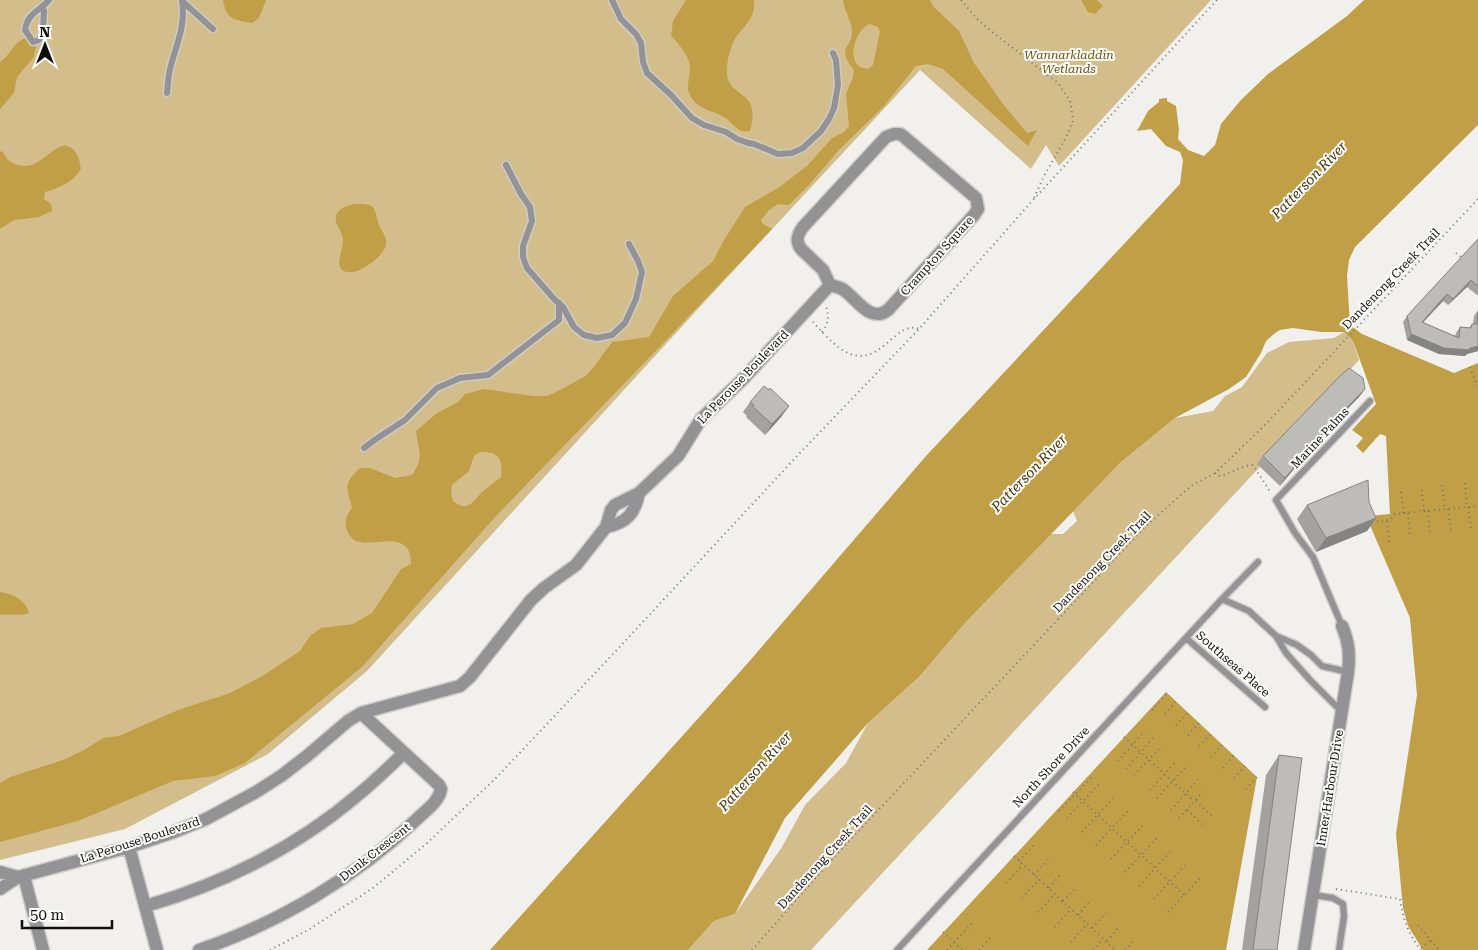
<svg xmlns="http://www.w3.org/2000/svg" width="1478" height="950" font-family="'Roboto Serif',serif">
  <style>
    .green { fill: #d3be8b }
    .water { fill: #c19f46; fill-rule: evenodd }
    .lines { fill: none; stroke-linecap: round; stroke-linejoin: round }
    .service-casing { stroke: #cdccc9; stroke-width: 9 }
    .minor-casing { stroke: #cdccc9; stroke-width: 15 }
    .path { stroke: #767573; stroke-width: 2; stroke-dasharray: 1 4; stroke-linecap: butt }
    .service { stroke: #939294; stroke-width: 6 }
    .minor { stroke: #939294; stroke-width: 12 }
    .wall { fill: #a3a29f }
    .shaded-wall { fill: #848482 }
    .building { fill: #bdbcb9; stroke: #848482 }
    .labels { text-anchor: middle; stroke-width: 4; stroke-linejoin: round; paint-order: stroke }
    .park-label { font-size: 12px; font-style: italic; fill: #69510c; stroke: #fefdfa }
    .street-label { font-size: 12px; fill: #0e0e0d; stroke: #fefdfa }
    .water-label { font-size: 14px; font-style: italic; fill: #42330d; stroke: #fefdfa }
  </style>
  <rect width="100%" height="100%" fill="#f1f0ed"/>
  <path class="green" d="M0,0h1211l-152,166 -13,-21 -15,24 -111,-99 -223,240 -330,361 -99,83 -143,75 -125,31z
    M1344,332l9,9 6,19 -548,590h-123l26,-29 21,-7 47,-67 23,-42 41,-42 22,-40 51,-46 47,-55 85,-88h12l14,-13 -4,-10 48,-49 54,-44 38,-7 12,-15 17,-9 25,-34 22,-11 45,-4z"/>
  <path class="water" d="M223,0h43l-7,18 -7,5c-17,-3 -26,-3 -29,-23z
    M686,0h68c2,17 -9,25 -18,37 -6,10 -10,26 -9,38 3,24 35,14 23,56 -11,3 -16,-6 -23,-12 -11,-8 -25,-8 -34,-19 -11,-13 0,-24 -4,-38 -3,-10 -11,-19 -18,-26l2,-15z
    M843,0h87l3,6 26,25 15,32 29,41 24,29 10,-3 -9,16 -85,-77 -15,-5 -12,2 -32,40 -45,44 -30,35 -20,20 -11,-1 -9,6 -8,10 2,4 9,5 -121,127 -155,160 -134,151 -117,96 -30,13 -42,5 -95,40 -78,21v-59l10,-6 53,-17 21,-10 19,-12 16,-2 59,-26 52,-17 34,-18 36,-24 10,-15 11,-8 32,-4 19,-11 29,-44 10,-5c0,-8 -1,-16 -9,-20 -15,-9 -45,8 -54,-11 -5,-10 -2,-17 4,-25 -5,-21 -10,-23 8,-40h10l25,10 17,-3c13,-19 6,-25 4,-44l21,-18 21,-11 7,-8 19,-5 49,7h14l9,-4 28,-15 9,-9 19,-26 37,-5 24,-41 40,-35 11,-21 21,-33 33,-19 29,-22 25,-28 12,-6 5,-6 -3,-32 7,-17 1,-7c-19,-24 -1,-21 -2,-40 -1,-10 -8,-20 -9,-30zM870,24l8,3 2,5 -7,33 -5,4c-2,-1 -7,-1 -8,-2 -14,-10 -3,-39 10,-43zM480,452c19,-1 23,7 21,25 -6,5 -13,10 -19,15 -10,10 -14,21 -29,9l-2,-8 1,-8 17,-14 5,-15z
    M1081,0h16l6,6 -8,8 -7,-2z
    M1364,0h114v125l-123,122 -6,13 -2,16 3,49 12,9 92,39 24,-10v587h-55l-15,-24 -5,-18 -7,-74 21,-139 -7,-77 -44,-102 24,-2 -4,-78 -6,-2 -17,19 -7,-7 7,-8 -11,-8 24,-26 -23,-63 -9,-9h-23l-28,-4 -13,2 -5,3 -9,8 -5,12 -15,24 -17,12 -54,29 -54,44 -155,160 -47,55 -51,46 -83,95 -50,96 -21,7 -26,29h-198l257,-286 179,-208 254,-272 3,-24 -3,-8 -14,-6 -15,-17 -14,2 11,-20 11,-9v-3l8,-1v3l9,5 3,24 -1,9 10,11 16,6 11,-11 6,-21 19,-23 28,-27 79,-58z
    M26,38l5,2 5,6 -2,11 -17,20 -3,16 -14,16v-47c11,-7 13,-20 26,-24z
    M65,145c12,4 14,12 16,24 -8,13 -22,19 -36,23l-1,7 7,5 1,7 -13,6 -25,3 -14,9v-78l3,1c3,7 7,11 15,13 20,6 29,-15 47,-20z
    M356,204c19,0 18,2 22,18 2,8 9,13 8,22 0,10 -23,27 -33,28 -24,2 -9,-22 -10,-33 -1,-7 -5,-11 -7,-17 -3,-12 11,-17 20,-18z
    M0,592c13,2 26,8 29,21 -9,4 -20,0 -29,2z
    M1166,692l91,85 -31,173h-299z"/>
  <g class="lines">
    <defs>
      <path id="service" d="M612,0l9,19 15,15 5,9 2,19 4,11 24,22 21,23 12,7 22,7 11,7 11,4 6,1 24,10 14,-1 11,-5 18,-17 8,-12 5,-11 4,-23 -2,-25 -3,-7
        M182,1l31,28
        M44,11l-1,19 -4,10 -6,2 -8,-12c3,-18 14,-18 24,-30
        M167,93c1,-8 1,-16 3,-24 6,-25 16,-41 12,-69
        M506,165l15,29 9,13 2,14 -9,25v11l4,11 27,31 9,8 11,20 10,8 13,3 15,-3 13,-12 11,-24 6,-27 -4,-11 -9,-17
        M364,448l12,-9 29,-19 32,-32 23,-10 28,-3 71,-55v-17
        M1222,599l27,12 27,25 10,17 24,27 31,31
        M1342,626l-29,-69 -18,-24 -19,-33 94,-99
        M1276,636l21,9 14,10 11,11 26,6
        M1186,638l79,69
        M1313,895l20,3 10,6 1,12 -5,34
        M897,950l325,-351 36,-37"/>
      <path id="minor" d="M894,134h6l3,2 73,62 2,11 -4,6 -86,95c-17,13 -30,-9 -43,-19 -4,-4 -9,-4 -15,-6l-7,-15 -21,-20c-7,-8 -5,-15 1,-23l83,-90z
        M606,527c21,-4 29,-14 33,-34
        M129,847l28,103
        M0,872l18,5
        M24,876l19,74
        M0,889l18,-12 111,-30 45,-15 32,-13 50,-27 25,-16 26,-20 41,-35 13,-8 99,-27 10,-9 61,-77 13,-12 32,-23 30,-38 5,-17 4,-5 24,-12 39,-37 23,-37 43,-41 86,-93
        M146,906c79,-23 150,-58 213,-112 16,-13 30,-27 45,-41
        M199,950c80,-27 157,-73 218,-131 9,-9 22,-17 24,-30l-2,-4 -78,-72
        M1304,950l44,-278c2,-17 1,-30 -6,-46"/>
    </defs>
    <use href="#service" class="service-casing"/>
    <use href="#minor" class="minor-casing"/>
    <path class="path" d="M961,0l15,18 15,13 67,52 12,18 3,19 -5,14 -24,42 -10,22
      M1456,253l6,5
      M813,322c10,11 22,25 35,31 33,15 48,-34 71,-24
      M822,332c7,-9 7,-15 4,-26
      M1470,367l7,19
      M1215,473l3,3c12,-1 23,-11 35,-11l18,28
      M1465,483l2,24
      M1442,485l3,24
      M1422,490l2,22
      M1401,492l3,22
      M1468,507l3,22
      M1448,509l3,23
      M1428,511l2,22
      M1408,513l2,22
      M1387,521l2,21
      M1372,522l18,-2 5,-6 83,-8
      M1152,710l16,-17
      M1165,714l11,-13
      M1176,725l12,-12
      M1188,735l11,-12
      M1124,737l70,64
      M1199,746l12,-12
      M1211,757l11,-12
      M1118,761l27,-30
      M1223,768l11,-13
      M1126,769l27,-31
      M1134,775l28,-29
      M1234,778l11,-12
      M1246,789l11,-12
      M1150,790l27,-29
      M1073,792l111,103
      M1157,798l28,-30
      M1196,801l16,15
      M1171,810l27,-30
      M1187,810l17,16
      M1059,811l33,-34
      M1067,818l32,-34
      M1179,818l24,-26
      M1082,832l32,-35
      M1096,845l32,-34
      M1014,856l101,94
      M1111,859l32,-34
      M1019,861l15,-16
      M1125,872l32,-34
      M1034,875l14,-15
      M1006,883l17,-18
      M1139,886l32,-35
      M1049,888l13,-15
      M1336,889l64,10c3,20 8,35 21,51
      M1022,898l17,-19
      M1154,899l32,-35
      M1063,901l14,-14
      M1038,912l17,-18
      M1168,912l32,-34
      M1078,915l13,-15
      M1418,925l21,25
      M1055,927l16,-18
      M1092,928l14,-15
      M943,932l19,18
      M1107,941l13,-15
      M1071,942l16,-18
      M1421,948l10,-8
      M270,950l38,-20 65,-42 53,-44 69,-65 119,-126 184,-198 121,-126 114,-129 184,-200
      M752,950l85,-96 309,-328 45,-40 24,-13 48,-46 215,-228
      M947,950l27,-29
      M979,950l12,-13
      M1093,950l10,-11
      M1125,950l9,-10"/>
    <use href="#service" class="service"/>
    <use href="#minor" class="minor"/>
  </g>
  <path class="wall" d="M1478,239v56h-1l-10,-8 -19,18 -5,-4 -20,22 32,13 1,-3 4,-6 9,1 3,-4h1l1,-8 4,-6v41l-11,3 -2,2 -26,-2 -32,-14 -4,-18 4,-6z
    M1365,389l-6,8 -39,40 -40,49 -23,-22 6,-8z
    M750,402l32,14 -17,19 -19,-18 1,-1 -4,-4z
    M1307,505l69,13 -9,13 -51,21 -19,-33z
    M1279,755l-2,195h-35l24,-175z"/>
  <path class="shaded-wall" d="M1471,280l-4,7 -19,18 5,-6z
    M1447,294l-4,7 -26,27 5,-6z
    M1411,334l59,14 8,-2v5l-11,3 -2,2 -26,-2 -32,-14z
    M1365,389l-6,8 -39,40 -40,49 5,-8 41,-49z
    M789,406l-7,10 -17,19 7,-11z
    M1376,518l-9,13 -51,21 10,-14z"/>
  <path class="building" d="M1478,239v47l-7,-6 -18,19 -6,-5 -25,28 37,16 1,-11 11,1 1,-4h5l1,-11v33l-8,2 -1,2 -25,-2 -33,-14 -4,-18z
    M1349,368l14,10 2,11 -39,40 -41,49 -22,-22 76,-79z
    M764,386l5,4 1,-2 19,18 -17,18 -19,-17 1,-2 -4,-3z
    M1368,480l1,22 7,16 -50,20 -19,-33z
    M1279,755l23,3 -25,192h-24z"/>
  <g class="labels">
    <g class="park-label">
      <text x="1069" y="59">Wannarkladdin<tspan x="1069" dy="14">Wetlands</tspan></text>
    </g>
    <g class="street-label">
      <text transform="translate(937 256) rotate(-48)" y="4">Crampton Square</text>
      <text transform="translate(1391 279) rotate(-46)" y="4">Dandenong Creek Trail</text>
      <text transform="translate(743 377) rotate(-46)" y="4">La Perouse Boulevard</text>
      <text transform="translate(1320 438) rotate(-47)" y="4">Marine Palms</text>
      <text transform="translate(1102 562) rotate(-46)" y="4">Dandenong Creek Trail</text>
      <text transform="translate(1233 664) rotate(41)" y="4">Southseas Place</text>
      <text transform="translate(1051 767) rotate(-47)" y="4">North Shore Drive</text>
      <text transform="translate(1330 788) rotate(-81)" y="4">Inner Harbour Drive</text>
      <text transform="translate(140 840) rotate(-18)" y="4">La Perouse Boulevard</text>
      <text transform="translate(375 852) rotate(-38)" y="4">Dunk Crescent</text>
      <text transform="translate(825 857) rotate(-48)" y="4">Dandenong Creek Trail</text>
    </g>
    <g class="water-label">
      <text transform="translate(1309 180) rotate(-46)" y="5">Patterson River</text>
      <text transform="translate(1029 473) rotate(-46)" y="5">Patterson River</text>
      <text transform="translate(755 771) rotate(-48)" y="5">Patterson River</text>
    </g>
  </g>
  <g transform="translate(45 45)" stroke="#fefdfa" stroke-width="4" paint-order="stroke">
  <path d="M0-4L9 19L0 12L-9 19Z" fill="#0e0e0d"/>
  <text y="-8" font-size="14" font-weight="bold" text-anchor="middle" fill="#0e0e0d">N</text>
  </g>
  <path d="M22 920v8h90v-8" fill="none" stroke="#0e0e0d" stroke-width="2.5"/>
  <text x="30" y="920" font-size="15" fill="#0e0e0d" stroke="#fefdfa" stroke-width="4" paint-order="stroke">50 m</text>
</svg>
